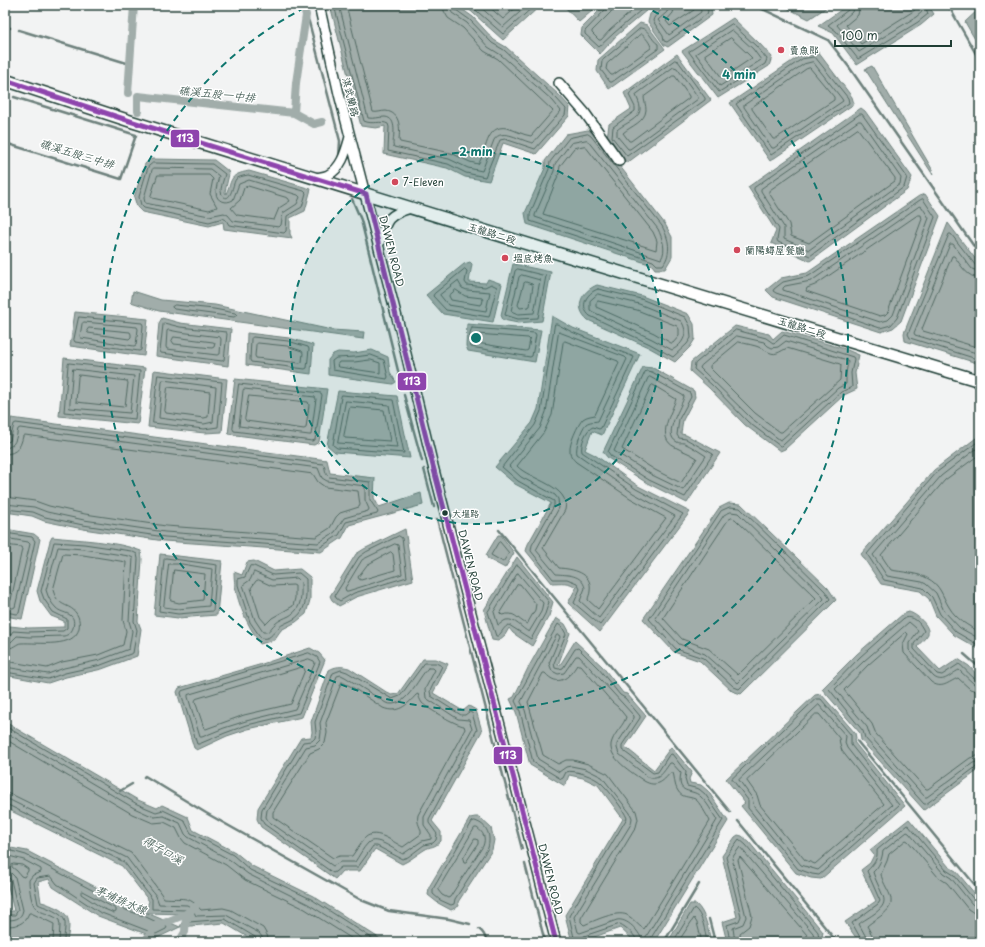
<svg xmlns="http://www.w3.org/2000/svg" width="985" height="947" font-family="'Playpen Sans','LXGW WenKai TC',sans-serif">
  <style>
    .water { fill: #a1adaa; stroke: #6d807b; fill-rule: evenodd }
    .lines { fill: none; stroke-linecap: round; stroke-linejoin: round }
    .shore { stroke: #536a63; stroke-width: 1 }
    .stream { stroke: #6d807b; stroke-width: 2.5 }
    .canal { stroke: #a1adaa; stroke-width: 8 }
    .minor-casing { stroke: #1f3d34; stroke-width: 12 }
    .major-casing { stroke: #1f3d34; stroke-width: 14 }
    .minor { stroke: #fff; stroke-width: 9 }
    .major { stroke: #fff; stroke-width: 11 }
    .bus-1-casing { stroke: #fff; stroke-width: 8 }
    .bus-1 { stroke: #8e44ad; stroke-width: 5 }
    .ring { fill: none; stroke: #0f766e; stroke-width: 2; stroke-dasharray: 7 5 }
    .poi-dot { fill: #d1495b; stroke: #fff; stroke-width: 1.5 }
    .bus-dot { fill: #1f3d34; stroke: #fff; stroke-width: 1.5 }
    .labels { text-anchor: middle; stroke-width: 3; stroke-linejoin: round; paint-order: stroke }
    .bus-label { font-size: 9px; fill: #1f3d34; stroke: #fff; text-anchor: start }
    .poi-label { font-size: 10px; fill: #1f3d34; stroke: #fff; text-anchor: start }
    .street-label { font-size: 10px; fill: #1f3d34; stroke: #fff }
    .water-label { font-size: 11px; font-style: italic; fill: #465f57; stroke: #fff }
    .centre { fill: #0f766e; stroke: #fff; stroke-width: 2 }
    .ring-label { font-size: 12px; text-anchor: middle; font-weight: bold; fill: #0f766e; stroke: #fff; stroke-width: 3; stroke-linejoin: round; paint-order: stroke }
    .line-badge { stroke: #fff; stroke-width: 1.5 }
    .badge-label { font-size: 11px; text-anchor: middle; font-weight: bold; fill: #fff }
  </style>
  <rect width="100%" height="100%" fill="#f2f3f3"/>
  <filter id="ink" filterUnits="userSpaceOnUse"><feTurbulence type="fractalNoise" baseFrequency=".025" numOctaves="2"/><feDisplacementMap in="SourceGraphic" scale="8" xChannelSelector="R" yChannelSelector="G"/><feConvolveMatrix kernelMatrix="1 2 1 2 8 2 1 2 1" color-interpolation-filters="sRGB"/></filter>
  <g filter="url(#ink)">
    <path class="water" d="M330,5h126l17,12 21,23 12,7 53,48 11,12 -1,9 -33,38 -33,-11 -14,38 -24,-4 -18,-9 -63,-14 1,-28 -9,2 -15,-2z
      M464,5h77l-38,35z
      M563,5h36l-20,17z
      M605,5h48l-37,31 -16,18 -19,-19 1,-7z
      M662,5h45l4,3 1,7 -44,32 -4,-2 -16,-23 2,-8z
      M781,5h49l-21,14z
      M848,5h80l6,9 -13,11 -64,40 -24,-32 -15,-7z
      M980,8v40l-15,-26z
      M733,18l26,25 13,14 -3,9 -51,32 -36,-47z
      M640,23l7,2 18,24 -56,40 -12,-18 1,-11z
      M818,52l34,45 2,7 -84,57 -40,-58 71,-48z
      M677,54l34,46 -84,63 -20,-25 2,-14 22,-15 -7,-16z
      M872,66l60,103 1,6 -68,-106z
      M861,108l4,3 47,66 -5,13 -97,71 -39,-18 5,-12 -28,-44z
      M588,130l6,3 71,91 7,13v20l-7,12h-10l-3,-4 -125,-41 -2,-11 20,-45v-7l21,-27z
      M151,159l63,1 14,11 1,3 -4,18 1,2c7,-16 3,-19 23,-23l62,18 -6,22 -15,7v16l2,4 -68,-9 -1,-7 -14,4 -67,-14 -5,-5 -3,-10 11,-33z
      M925,194l15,22 -39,105 -8,7 -12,4 -108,-35 -7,-7 15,-12 26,-5 112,-77z
      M948,223l32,42v99l-75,-23 -1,-8z
      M470,262l2,2 -3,18 17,1 2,-4 14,5 -9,38 -50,-8 -17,-19 38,-31z
      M513,264l38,8 -9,49 -24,2 -15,-3 -2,-5z
      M597,285l45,11 46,18 6,10 1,15 -5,8 -15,15 -27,-15 -60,-27c-15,-13 -6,-29 9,-35z
      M133,291l28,9 54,5 117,25 32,2 -1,7 -204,-28 -28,-9z
      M75,312l73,7 -4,37 -74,-10z
      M552,316l21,12 67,26 -38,81 -10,-4 -7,19 10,5 43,31 52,26 -90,120 -32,-29 8,-15c-5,-7 -17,-5 -24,-5l-26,-32 2,-7 23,-41 -36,-19 -20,-17 37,-44 6,-14z
      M162,318l18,5 51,6 -3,37 -72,-10 3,-33z
      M467,324l74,6 -6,32 -67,-11 -2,-5z
      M735,326l34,8 4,5 9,-8 63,18 14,6 -4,18 2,16 -13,6 -59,54 -5,2 -35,-26 -36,-37 -19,-17 1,-9z
      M247,333l42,5 24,7 -2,29 -65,-9z
      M372,350l16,7 2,15 6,10 -3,2 -65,-9v-15l5,-6 5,-2 16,1z
      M64,358l81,10 -7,56 -79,-8z
      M643,367l10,1 41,23 1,6 -12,23 -2,14 5,1 34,18 -33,50 -40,-20 -39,-25 -5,-6z
      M154,370l73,9 -5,53 -17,1 -57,-6z
      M235,379l92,10 -8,53 -5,3 -86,-11z
      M338,391l59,5 13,62 -75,-6 -8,-7z
      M11,418l316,42 3,13 45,5 -1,20 5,9 42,-14 2,12 -74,20 -7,13 -21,14 -157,-11 -81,-12 -39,-8 -12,-5 -27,-4v-63z
      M980,435v215l-26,-15 -18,-19 -7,-17 -9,-8 -39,-7 -20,-30 45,-51 28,-33z
      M729,503l12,1 87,84 8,12 -95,94 -9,-3 -32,-30 -26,-9 -31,-33 76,-111z
      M5,529l29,5 6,5 -18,80 -17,-3z
      M405,529l8,51 -57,17 -17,9 -7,-6 -2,-4 26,-42 8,-5z
      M498,535h3l13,18 -9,15 -17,-9 -2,-4z
      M52,537c27,3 65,4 89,14l1,8 -4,62 3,8 -4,27 -35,13 -36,8 -18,6 -43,-8v-36l5,-13 18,2 36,-1v-6l-13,-5 -11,-15 -3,-10 13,-50z
      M160,554l62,7 -5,54 -39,3 -24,-3z
      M517,557l36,45 -4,14 -17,30 -19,-13 -4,-5 -4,7 -7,6 -6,-1 -8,-30z
      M254,561l20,10 26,-2 10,8v23l-4,14 -10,8 -15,8 -7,10 -14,4c-14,-22 -26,-46 -26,-72l8,3 5,-13z
      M909,612c7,2 21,13 19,22 -2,4 -8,9 -11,13l23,24 18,-12 11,7 11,12v91l-56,41 -63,-70 -1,-7 -38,-44 35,-35 46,-40z
      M556,618l9,6 5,9 -12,32h2l15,-24 27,25 21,27 4,1 19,22 -21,31 29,23 17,-23 21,25 -3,7 1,4 11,2 7,6 20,30 -74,121h-19l-15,-14 -40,14h-8l-7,-27 58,-96 -25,-34 -15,-7 -14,-3 -4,11 -35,-21 -14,-53 -6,-13 4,-2 14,-29z
      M310,648l9,5 6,7 -23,57 -54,12 -21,7 -30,14 -3,-2 -17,-56 2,-4 80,-23z
      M423,659h13l12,5 -15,29 30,18 6,-5 7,4 6,21 -50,90 9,11v9c-8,8 -9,4 -17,9 -8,5 -13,10 -22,14l-27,-15 -15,22h-18l-7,8 -25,-18 -49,-34 -4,-8 1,-11 43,-70 10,-1 1,-5 -1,-10 18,-52c7,-4 12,-4 20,-2l42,27 7,-1z
      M821,694l34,39 1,5 -2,4 51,64 -84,73 -10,-1 -15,-5 -55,-67 4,-3 -19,-24 89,-84z
      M5,722l133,78 19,8 5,-3 26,12 5,13 42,22 17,14 61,30 72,46h-129l-32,-19 -44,4 -23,11 -59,-22 -45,-29 -4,-8 -11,3 3,20c6,1 11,4 16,6 16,8 12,19 10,34h-62v-31h9l-9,-37v-29l6,3 16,3 82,43 19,12 17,7 4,-12 -27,-35 -117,-58zM147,913l39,1 -6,13z
      M475,817h4l12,11 3,12 -2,10 -34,52 1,4 -8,4 -13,-7 -10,-8 1,-8 41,-69z
      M909,819l40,48 7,4 24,29v42h-121l-14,-20 31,-21 -15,-31 9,-7 4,-8 -4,-5z
      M738,835l4,1 7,6 74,90 -1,5 7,2 2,3h-104l-5,-20 15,-5 -15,-61 13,-19z
      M690,904h6c10,9 12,25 15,38h-43z"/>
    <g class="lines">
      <path class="shore" d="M334,5l30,116c8,4 17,-1 24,3l1,3 -1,24 60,13 18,9 19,4 15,-37 5,-1 30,10 30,-34 1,-6 -10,-11 -52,-48 -12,-7 -22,-23 -14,-10 -2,-5
        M339,5l29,113c6,1 11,-1 17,-1 13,1 8,20 8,28l1,2 55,12 19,9 14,3 12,-31c8,-13 27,1 39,3l28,-32 -8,-10 -52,-46 -13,-8 -21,-24 -15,-10 -2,-4 -1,-4
        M346,5l27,107c4,1 8,-1 13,-1 15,2 14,18 13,29l1,2 51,11 19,9 8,2c9,-11 7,-40 29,-36 8,2 16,7 24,8l22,-25 -55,-52 -14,-8 -21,-23 -15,-10 -4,-7 -1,-6
        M470,5l33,29 32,-29
        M478,5l25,22 25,-22
        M487,5l16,14 16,-14
        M607,5l-1,4 -21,22v3l14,13 15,-14 33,-28
        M613,5l-2,7 -19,19v2l7,7h2l9,-10 29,-25
        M664,5c-1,7 -10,9 -11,16l10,15 1,5 3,1 40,-28 1,-3 -3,-6
        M669,5l-2,7 -9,8 11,15 32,-23 -1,-7
        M675,5l-2,8 -7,8 4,5 24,-16v-5
        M849,5l-1,5 -20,15 8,6 22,28 60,-37 10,-8 -3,-9
        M854,5l-2,7 -15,13 22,27 57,-35 6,-5 -2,-7
        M860,5l-2,10 -12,10 15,19 51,-32 3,-2 -1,-5
        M732,24l24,22 11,13 -2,5 -46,28 -30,-40z
        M641,28c8,1 10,12 17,16v5l-46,33h-2l-9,-12 1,-9z
        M732,30l21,19 8,11 -41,26 -24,-32z
        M641,34c4,2 10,10 10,14l-38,27h-2l-5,-6 1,-5z
        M731,38l17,16 4,4 -30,20 -17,-23z
        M815,57l33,41 1,5 -78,52 -35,-51 66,-45z
        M675,60l3,1 27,37v2l-78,56 -15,-19 1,-10 22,-16v-4l-6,-12 1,-2z
        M813,62l29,37 1,2 -69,47h-2l-28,-41v-2l60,-41z
        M674,67l3,1 21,29v2l-68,50h-2l-11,-13v-6c6,-6 24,-11 23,-22 0,-5 -3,-9 -4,-13z
        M810,68l24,29v3l-59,39h-2l-21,-30v-2l54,-38z
        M673,76h2l14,20v2l-58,43h-2l-6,-8c8,-7 22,-11 23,-23 0,-5 -2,-9 -2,-13z
        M860,114h2l45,63 -3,10 -94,69 -32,-14 -1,-2 2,-11 -25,-39v-2z
        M859,121h2l40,57 -1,6 -91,66 -25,-11v-12l-23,-36v-2z
        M858,129l37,49v3l-86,62 -18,-7 -2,-12 -20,-31v-2z
        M588,134l3,2 71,90c7,13 10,26 1,39h-6l-4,-4 -123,-40v-7l19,-45 1,-7 19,-24z
        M587,140l71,89c4,9 9,21 3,30l-126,-42v-2l19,-44 1,-7 16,-21z
        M585,146l68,86 4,9 -1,9 -113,-36 16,-41 1,-7 14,-18z
        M153,163l59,1 13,10c-1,5 -7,18 -2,22 8,8 10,-14 13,-17 4,-3 8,-3 12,-4l56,16 2,2 -4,14 -15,9 -1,15 -2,2 -55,-8 -3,-5 -3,-2 -14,4 -65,-14 -3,-3 -2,-8 9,-30z
        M154,168l56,1 9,7c-1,5 -3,11 -3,16 0,10 10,12 17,8l6,-16 10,-4 49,15 2,2 -3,7 -14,9 -2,12 -2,2 -46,-6 -5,-6 -4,-2 -15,3 -64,-13 -1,-5 8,-28z
        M158,175h51l4,4 -3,15 7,13 -8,3 -57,-12 -1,-2z
        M248,186l40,12 2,3 -11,7 -5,12 -37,-5 -6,-7 9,-8 4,-12z
        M923,199l12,18 -38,101 -6,7 -11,3 -104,-35 -3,-2 1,-2 9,-7 26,-6 111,-76z
        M920,206l2,1 7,11 -36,97 -5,5 -8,2 -97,-32v-2l2,-2 26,-5z
        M918,215h3l1,4 -34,93 -3,3 -5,1 -74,-25 1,-3 8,-3z
        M980,267l-4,-1 -25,-32h-2l-41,100 2,4 70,22
        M465,269l2,2 -2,11 2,3 18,2 6,-3 6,3 -8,30 -43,-7 -13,-14 1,-2z
        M518,269l28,7 -8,42 -20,1 -13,-4 10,-44z
        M980,272l-8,-3 -19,-25h-3l-36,89 1,2 65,19
        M522,275l18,5 -6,33 -16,1 -7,-3 8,-34z
        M980,278c-13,0 -19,-13 -26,-22h-2l-30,73 1,2 57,17
        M458,281l4,7 5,2 23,2 -4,19 -38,-6 -8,-10z
        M526,282l6,2 1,1 -3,21 -2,1 -8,1 -2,-3 6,-22z
        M598,289l43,10 44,18 5,9 1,12 -4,6 -14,13 -23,-13 -60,-28c-11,-9 -4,-23 8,-27z
        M456,290l9,6 17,2 1,2 -1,4 -2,1 -29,-5 -2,-4z
        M598,294l41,10 42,17c8,11 3,23 -9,29l-20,-11 -59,-27 -3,-2v-9z
        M598,301l39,9 40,16 2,3v7l-6,7h-2l-17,-10 -58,-26v-3z
        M175,305l39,4 21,4 2,2 -3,2 -60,-8 -2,-2z
        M79,317l63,6 1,2 -2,25 -2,1 -64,-9 -1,-2z
        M84,322l53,5 1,2 -2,16 -2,1 -53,-8 -1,-2 2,-12z
        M164,323l16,4 46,5 1,2 -3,26 -2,1 -61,-8 -1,-2 3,-26z
        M555,324h2l15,8 62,25 -33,71 -2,1 -6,-2c-7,2 -13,18 -11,25l54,37 47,25 -83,111 -26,-22 6,-14 -3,-6 -10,-4h-14l-22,-28 1,-6 22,-39v-5l-36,-20 -16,-14 33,-42 6,-14z
        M89,328l41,4 1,2v3l-2,2 -41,-6 -1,-2z
        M472,328l63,5 1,2 -4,21 -2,1 -59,-10c-2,-4 -2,-15 1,-19z
        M169,330l10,2 41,5 1,2 -1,15 -3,1 -50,-6 -1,-2 1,-16z
        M736,330l30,8 7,5 3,-1 8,-7 69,22 1,2 -3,14 1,14 -11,5 -58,53 -3,1 -32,-24 -36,-37 -18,-16 1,-5z
        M559,332l66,25 2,2 -29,62c-4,1 -8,0 -12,3 -5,5 -11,24 -9,30l56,39 42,23 -76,102 -19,-17 5,-13c-3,-14 -18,-13 -29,-14l-20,-24 23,-42 -1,-9 -3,-4 -34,-18 -12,-11 31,-38 6,-16z
        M477,334l51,4 2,2 -2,10 -2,1 -49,-8 -2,-2v-6z
        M737,336l27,6 4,4 4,2 6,-1 8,-6 61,19 1,2 -2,11v11l-8,4 -56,51 -2,1 -29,-22 -51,-50 1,-2z
        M174,337l39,5 2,1 -1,4 -2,1 -38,-4 -2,-3z
        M253,337l35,4 20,6 1,2 -2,19 -2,1 -54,-7 -1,-2 1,-21z
        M565,341l53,20 1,2 -24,52c-4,1 -8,1 -12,4 -5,5 -14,25 -13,32 0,5 3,8 6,11l54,36 36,20 -68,91 -10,-9c0,-3 2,-6 2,-9 3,-19 -18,-22 -31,-23l-16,-20 22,-38c6,-24 -35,-30 -48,-44l27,-34 8,-17 11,-72z
        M739,342c7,2 16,3 22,6 14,8 13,7 26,0l53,16 1,1 -1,15 -58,52h-2l-25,-19 -45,-45v-2z
        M258,343l29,3 15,5 1,2 -1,9 -2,1 -44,-5 -1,-2 1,-11z
        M371,355l13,5 4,17 -1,2 -54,-9 -1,-9 4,-3 19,-1z
        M371,360l9,3v10l-41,-6 -2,-2 2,-3h15z
        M69,363l71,8 -5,48 -71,-7 4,-47z
        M73,369l61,7 -4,37 -60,-5z
        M647,371l5,1 38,21 1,4 -12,22 -2,16 2,3 7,1 27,15 -28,43 -36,-17 -38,-24 -3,-4 37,-80z
        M79,375l48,6 1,2 -3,23 -2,1 -47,-5 2,-25z
        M158,375l64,7 -4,45 -14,2 -51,-6z
        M650,377l34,19c-1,10 -23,38 -7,46 5,2 2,0 7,1 7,3 16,9 22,13l-23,34 -31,-15 -38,-24 34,-73z
        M163,380l53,7 -3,35 -9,2 -45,-6 3,-36z
        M239,384l82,9 1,2 -7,45 -3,1 -78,-10 -1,-2z
        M653,385l23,14c-4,13 -21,39 -1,48 7,4 15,6 22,11l-16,25 -26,-13 -33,-21 29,-63z
        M168,387l42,5 -2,25 -4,1 -38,-5 -1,-2z
        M244,389l71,8 1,2 -5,36h-2l-70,-9 4,-35z
        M342,395l51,5 11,53 -67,-5 -4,-3 8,-48z
        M249,396l59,6 1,3 -3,23 -2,1 -58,-8 -1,-2z
        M346,401l43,4 8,42 -59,-4z
        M350,407l34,3 6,31 -45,-3 -1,-2z
        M980,440l-43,32 -70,82 17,26 39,8 9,9 8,17 16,18 24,14
        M5,443l5,-2 4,-17 2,-1 307,41c3,3 1,9 6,13l41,5v18l8,12 -1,2 -31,8 -7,13 -20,13 -154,-11 -82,-12 -38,-8 -12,-5 -28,-3
        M980,446l-39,30 -68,79 14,21 35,6 4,2 10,9 8,18 16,17 20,11
        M5,448c11,-1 11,-10 13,-19l2,-1 298,40 4,10 5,3 38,5v14l4,9 -1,2 -24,7 -9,14 -17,11 -153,-11 -81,-12 -37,-8 -13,-5 -29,-3
        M5,454c12,0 16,-8 18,-18l2,-1 288,39 5,8 7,5 33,4 2,14 -1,2 -19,6 -4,4 -6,11 -14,9 -150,-11 -81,-12 -36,-8 -14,-5 -30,-4
        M980,454l-35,26 -64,75 10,15c10,2 27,3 36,8 14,7 15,18 22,29 7,12 19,19 31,25
        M730,507l10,1 85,83 5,8 -91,90 -5,-2 -31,-29 -27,-9 -27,-30 72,-108z
        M731,512l7,1 83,81 3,5 -86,84 -33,-29 -26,-10 -24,-26 69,-103z
        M732,518l3,1 81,79 -78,77 -29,-26 -27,-10 -19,-21 65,-98z
        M5,533l27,4 3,4 -16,72 -2,1 -12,-2
        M399,536l3,2 5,39 -53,16 -14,8 -4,-3 -1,-3 24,-38 7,-5z
        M5,538l23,4 2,2 -15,63 -2,1 -8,-1
        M500,542l9,11 -6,9 -12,-7 7,-12z
        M395,544l3,1 4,29 -54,17h-2l-1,-3 17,-28z
        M5,545l16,2 1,2 -11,51 -2,1h-4
        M391,552l2,2 2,16 -34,10 -2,-1 -1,-2 9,-12z
        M166,558l51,7 -4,46 -35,3 -19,-3 5,-51z
        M169,564h13l30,5 -3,37 -31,3 -14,-2z
        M517,565l2,1 30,36 -4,12 -14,25 -22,-14c-5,1 -7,8 -11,11h-2l-8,-24z
        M254,566l19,9 26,-2 7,6c0,15 2,31 -12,40 -5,3 -12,5 -16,9 -6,6 -8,12 -17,10l-11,-16 -12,-37v-6l7,-2 5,-11z
        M174,570l31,4 -2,26 -24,3 -8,-2z
        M254,572l18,8 25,-2 4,4c0,13 2,26 -12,34 -4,2 -10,4 -14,8 -5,4 -5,9 -12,8l-8,-12 -12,-35 7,-5z
        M518,573l25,30 -2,9 -12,20c-7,-3 -14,-14 -23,-12 -3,1 -5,4 -8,5l-4,-13z
        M259,580l13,6 21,-1 2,1v12l-2,8 -21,12 -6,6 -6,-7 -9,-29 5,-7z
        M518,584h2l16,20 -1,6 -8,14c-11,-5 -11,-13 -25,-9l-2,-2z
        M557,635h2l1,2 -11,26 3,8 6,3 6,-1 12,-17h3l55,60v2l-17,26v4l2,6 29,23c11,5 16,-6 22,-14h2l9,10c-5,23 11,15 19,23 7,6 12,16 17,24l-73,120h-2c-3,-9 -15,-22 -25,-20l-37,13 -2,-1 -4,-15 57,-93 1,-6 -2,-5 -28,-36 -16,-8 -15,-3 -5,1 -7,5 -21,-13 -13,-49 -4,-8z
        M5,638l4,-1 4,-6 15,1 35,-1 4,-3v-9l-14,-7 -9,-13 -3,-8 13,-49 30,2 47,7 6,3 1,5 -4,62 3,9 -4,23 -32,12 -36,8 -17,6 -43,-7
        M5,643l6,-1 6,-6 12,1 35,-1c4,-1 7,-3 9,-8 4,-17 -10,-13 -17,-20 -5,-5 -8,-11 -10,-18l12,-43 25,2 46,7 4,2 -4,63 3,10 -3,18 -29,11 -36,8 -16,6 -43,-7
        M5,649c8,0 12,-6 16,-6 17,-1 54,6 58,-15 1,-6 0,-11 -3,-15 -7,-10 -18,-5 -23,-23l10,-36 20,1 43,7 -3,58 3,11 -3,14 -25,10 -36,7 -15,6 -42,-7
        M309,653l8,4 3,5 -21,51 -52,12 -22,8 -26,11h-2l-16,-51 1,-2z
        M309,659l5,2 1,2 -20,46 -49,12 -22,7 -22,9h-2l-12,-40v-2z
        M425,663h11l6,3 -12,25 1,5 30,19h4l4,-3 3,1 5,17 -48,89v4l8,11 -1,6 -3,3 -9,2 -16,12 -6,2 -25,-13h-4l-15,21h-17l-6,5 -2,1 -69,-49 -3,-6 1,-9 41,-67 9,-1 3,-3 1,-6 -1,-10 18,-49 8,-3 6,2 45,27 8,-3z
        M577,665h3l32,37 6,5 8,10c-2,8 -11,15 -14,24 -7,16 21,32 32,40 12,7 19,1 26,-8h3c2,5 1,12 5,18 4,7 10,5 17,8 4,2 12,17 15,22l-66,108c-7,-4 -11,-11 -17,-14 -11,-5 -33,6 -43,10l-3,-3v-4l55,-91 2,-8 -2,-8 -28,-37 -20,-10 -15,-4h-7l-8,4 -15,-9 -15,-53 15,-29h2c13,15 24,5 32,-8z
        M303,667l2,3 -14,34 -47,11 -38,14 -2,-1 -9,-27 1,-2z
        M428,668h5l2,2 -10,19 1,9 32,21 11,1 3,9 -48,88v8l7,10v4l-9,2 -19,13c-9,-4 -27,-19 -35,-11 -5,5 -9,13 -13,19h-15l-7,4 -65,-45 -2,-4 1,-7 39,-63 9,-2 5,-5 1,-8 -1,-9 17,-47 4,-1 4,2 41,26c20,7 31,-24 42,-35z
        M980,681c-7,-1 -15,-13 -21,-17l-17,11 -5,-1 -23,-25v-5l10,-13c-4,-8 -10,-16 -20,-13l-44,39 -31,32 34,42 2,7 59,66h2l50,-37 4,-1
        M342,682l10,5 31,21c15,6 24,-3 33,-13l2,-1c1,3 2,6 4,9 6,6 34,22 42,23l1,3 -47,86c-2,9 4,13 3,19l-18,13c-12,-6 -29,-21 -40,-7 -4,5 -7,11 -11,16h-12l-7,2 -60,-41v-5l37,-59 9,-4 6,-6 2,-10 -1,-10z
        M980,686l-6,-2 -15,-14c-9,4 -15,14 -25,7l-25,-27v-7l9,-12 -2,-3 -7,-6 -45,39 -29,28 32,38 3,9 55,61h2l46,-34 7,-2
        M980,692l-10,-3 -12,-11c-10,4 -16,12 -27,4l-27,-29 -1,-9 5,-10 -2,-2 -38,33 -24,25 28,34 4,10 50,55h2l42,-31 10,-3
        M816,699h5l30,36v10l48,60 -80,70 -7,-1 -14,-5 -50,-61v-8l-16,-21z
        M819,705l27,31 -1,7 2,5 45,57 -74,65 -17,-5 -47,-58 -2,-9 -13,-18z
        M816,714h3l20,24 1,7 2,6 42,53 -69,60 -10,-4 -45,-55 -3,-10 -10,-14z
        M5,726l132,78 19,8 7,-2 21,10 7,13 42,22 17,15 61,29 67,43
        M5,732l129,76 20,9 10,-1 16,7 5,11 3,3 42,23 18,14 60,30 60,38
        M5,739l127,75 21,9 11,-1 12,6 5,10 4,5 41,22 19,15 60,29 52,33
        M5,793l8,2 118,58 24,32 9,13c18,2 24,-4 37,12l22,-2 8,2 32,18 4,7 2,7
        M5,799l5,1 117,58 29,38 3,8 28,1 5,3 4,8 30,-1 33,18 3,4 1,5
        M5,804l3,1 116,57 28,37v10l34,1 3,3 -1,7 1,2 36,-3 30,18 2,5
        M475,821c13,4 16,15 13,27l-33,51 -1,5 -3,1 -11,-5 -7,-6v-5l39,-67z
        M475,828h2c7,5 9,10 6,18l-33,51 -2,1 -6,-3 -4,-5z
        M475,839l3,1v4l-12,18h-2l-1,-3z
        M5,849l21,6 81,43 19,12 20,7 21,10 -1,2 -10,5 -57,-22 -42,-28 -6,-8 -14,2 -3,5 4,21c3,2 8,3 12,5 21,10 14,13 14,33
        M5,855l19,5 17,9v3l-8,3 -4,5c0,6 1,11 2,17 4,19 15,13 28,23l1,5 -1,17
        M14,864l8,1 6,4v2l-4,6 -3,-1 -4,-5 -5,-4v-2z
        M5,872l6,1 4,4 8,33c-2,10 -9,10 -18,10
        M5,877h3l3,3 7,30 -3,5h-10
        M82,891l34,18v3l-2,1 -12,-5 -21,-14v-2z
        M5,926c12,0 19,-1 24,-13h2l23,11 -1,18
        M575,942l-6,-26 58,-98c-3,-8 -19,-29 -26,-35 -6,-6 -27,-14 -35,-11l-3,6 -2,1 -28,-17 -13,-51 -5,-10 43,-77 4,3 4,7 -12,29 1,5 4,1 4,-1 12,-19 3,-1 21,21 21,26 5,3 15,18v2l-18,27v5l31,23 5,-1 11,-17 3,-1 14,18 -1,7 2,7 12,3 6,5 18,26 -72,118v4
        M581,942l1,-3 2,-3 36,-12c6,3 16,11 17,18
        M673,942l21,-34c9,6 11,24 13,34
        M678,942l16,-24 3,5 5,19
        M730,942l-3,-17 12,-4 2,-5 -15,-59 13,-18 7,6 72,87 1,7 4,3
        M735,942l-2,-14 10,-4 3,-7 -14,-59 8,-11 73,86 2,9
        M741,942l-1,-9 9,-7 3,-10 -14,-56 2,-3 67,78 1,7
        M862,942l-1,-3 -9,-16 26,-19 2,-3 -13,-30c7,-7 11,-12 10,-21l30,-25 2,1 37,44 8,5 21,26 5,1
        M867,942l-1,-5 -7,-13c8,-7 30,-15 24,-28 -3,-8 -8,-16 -10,-24 6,-5 9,-13 10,-21l24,-19 2,1 34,40 8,5 21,26 4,3h4
        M873,942l-1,-7 -5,-9c10,-9 29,-15 23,-31 -3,-7 -8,-14 -9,-21l6,-13 2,-7 17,-14 2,1 30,36 9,6 21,26 6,4h6"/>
      <path class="stream" d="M754,5l74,35 21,27 131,188
        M948,5l32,56
        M306,15l3,7 31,119 -1,16
        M5,26l5,2
        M19,30l111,34
        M5,143l116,36 15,-44 -122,-38
        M352,199l9,21 41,167
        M404,395l18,66
        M424,469l10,38
        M437,519l85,330
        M499,530l231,282
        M964,654l16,14
        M857,741l123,150
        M144,777l1,-1 61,37 155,87 28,11 60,8 21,5
        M120,791l12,-7
        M738,821l99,121
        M525,864l20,78
        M709,919l6,23
        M479,929c5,4 7,8 7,13
        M664,942l35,-58"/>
      <path class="canal" d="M129,93h-1l6,-88
        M138,96l156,17 20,11 8,-2
        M138,111v-15
        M294,113l2,-30 10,-68 -3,-10
        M157,926l29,-12 9,-7
        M146,940l9,-13
        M179,942l6,-10 1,-16"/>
      <defs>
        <path id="minor" d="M319,5l20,89 62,239 32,133 123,476
          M559,83l26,30 34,48
          M316,178c4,-1 9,-1 12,-3 14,-7 18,-24 22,-38
          M379,244c7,-23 7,-29 32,-36"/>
        <path id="major" d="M5,80l128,42 427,132 420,127"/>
      </defs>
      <use href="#minor" class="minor-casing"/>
      <use href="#major" class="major-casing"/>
      <use href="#minor" class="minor"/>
      <use href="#major" class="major"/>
      <defs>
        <path id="bus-1" d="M5,80l128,42 233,72
          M366,194l67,272 123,476"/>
      </defs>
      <use href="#bus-1" class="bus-1-casing"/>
      <use href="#bus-1" class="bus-1"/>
    </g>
  </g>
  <circle cx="476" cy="338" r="186" fill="#0f766e" fill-opacity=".12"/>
  <g class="ring">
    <circle cx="476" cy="338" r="186"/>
    <path d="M642 5A372 372 0 1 1 310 5"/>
  </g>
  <g class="poi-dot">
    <circle cx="781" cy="50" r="4"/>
    <circle cx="395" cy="182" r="4"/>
    <circle cx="737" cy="250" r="4"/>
    <circle cx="505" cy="258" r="4"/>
  </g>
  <circle class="bus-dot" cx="445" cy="513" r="3.5"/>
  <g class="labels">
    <g class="bus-label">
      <text x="452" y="517">大塭路</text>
    </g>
    <g class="poi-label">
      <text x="789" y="54">賣魚郎</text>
      <text x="403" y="186">7-Eleven</text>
      <text x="745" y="254">蘭陽蟳屋餐廳</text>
      <text x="513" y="262">塭底烤魚</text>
    </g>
    <g class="street-label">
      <text transform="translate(351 97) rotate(76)" y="4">淇武蘭路</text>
      <text transform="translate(492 233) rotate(17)" y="4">玉龍路二段</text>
      <text transform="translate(392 251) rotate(76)" y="4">DAWEN ROAD</text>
      <text transform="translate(802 327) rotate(17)" y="4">玉龍路二段</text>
      <text transform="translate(471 565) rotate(76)" y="4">DAWEN ROAD</text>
      <text transform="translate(551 879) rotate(76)" y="4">DAWEN ROAD</text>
    </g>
    <g class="water-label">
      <text transform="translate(217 94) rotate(6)" y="4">礁溪五股一中排</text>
      <text transform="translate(77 154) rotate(17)" y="4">礁溪五股三中排</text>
      <text transform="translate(163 850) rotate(30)" y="4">得子口溪</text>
      <text transform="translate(121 900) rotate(24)" y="4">茅埔排水線</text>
    </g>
  </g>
  <circle cx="476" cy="338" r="6" class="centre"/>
  <g class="ring-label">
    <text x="739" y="79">4 min</text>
    <text x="476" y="156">2 min</text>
  </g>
  <g class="line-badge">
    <rect x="170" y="129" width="30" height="19" rx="4" fill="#8e44ad"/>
    <rect x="397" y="372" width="30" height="19" rx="4" fill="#8e44ad"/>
    <rect x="493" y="746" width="30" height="19" rx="4" fill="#8e44ad"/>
  </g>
  <g class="badge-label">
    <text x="185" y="142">113</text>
    <text x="412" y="385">113</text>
    <text x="508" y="759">113</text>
  </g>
  <rect width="985" height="947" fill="none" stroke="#fff" stroke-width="20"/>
  <rect x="10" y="10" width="965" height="927" fill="none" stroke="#1f3d34" stroke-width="1.5" filter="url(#ink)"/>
  <path d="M835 40v6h116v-6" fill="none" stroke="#1f3d34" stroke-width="2"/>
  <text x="841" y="40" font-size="12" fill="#1f3d34" stroke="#ffffff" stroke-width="3" paint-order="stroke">100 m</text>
</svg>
